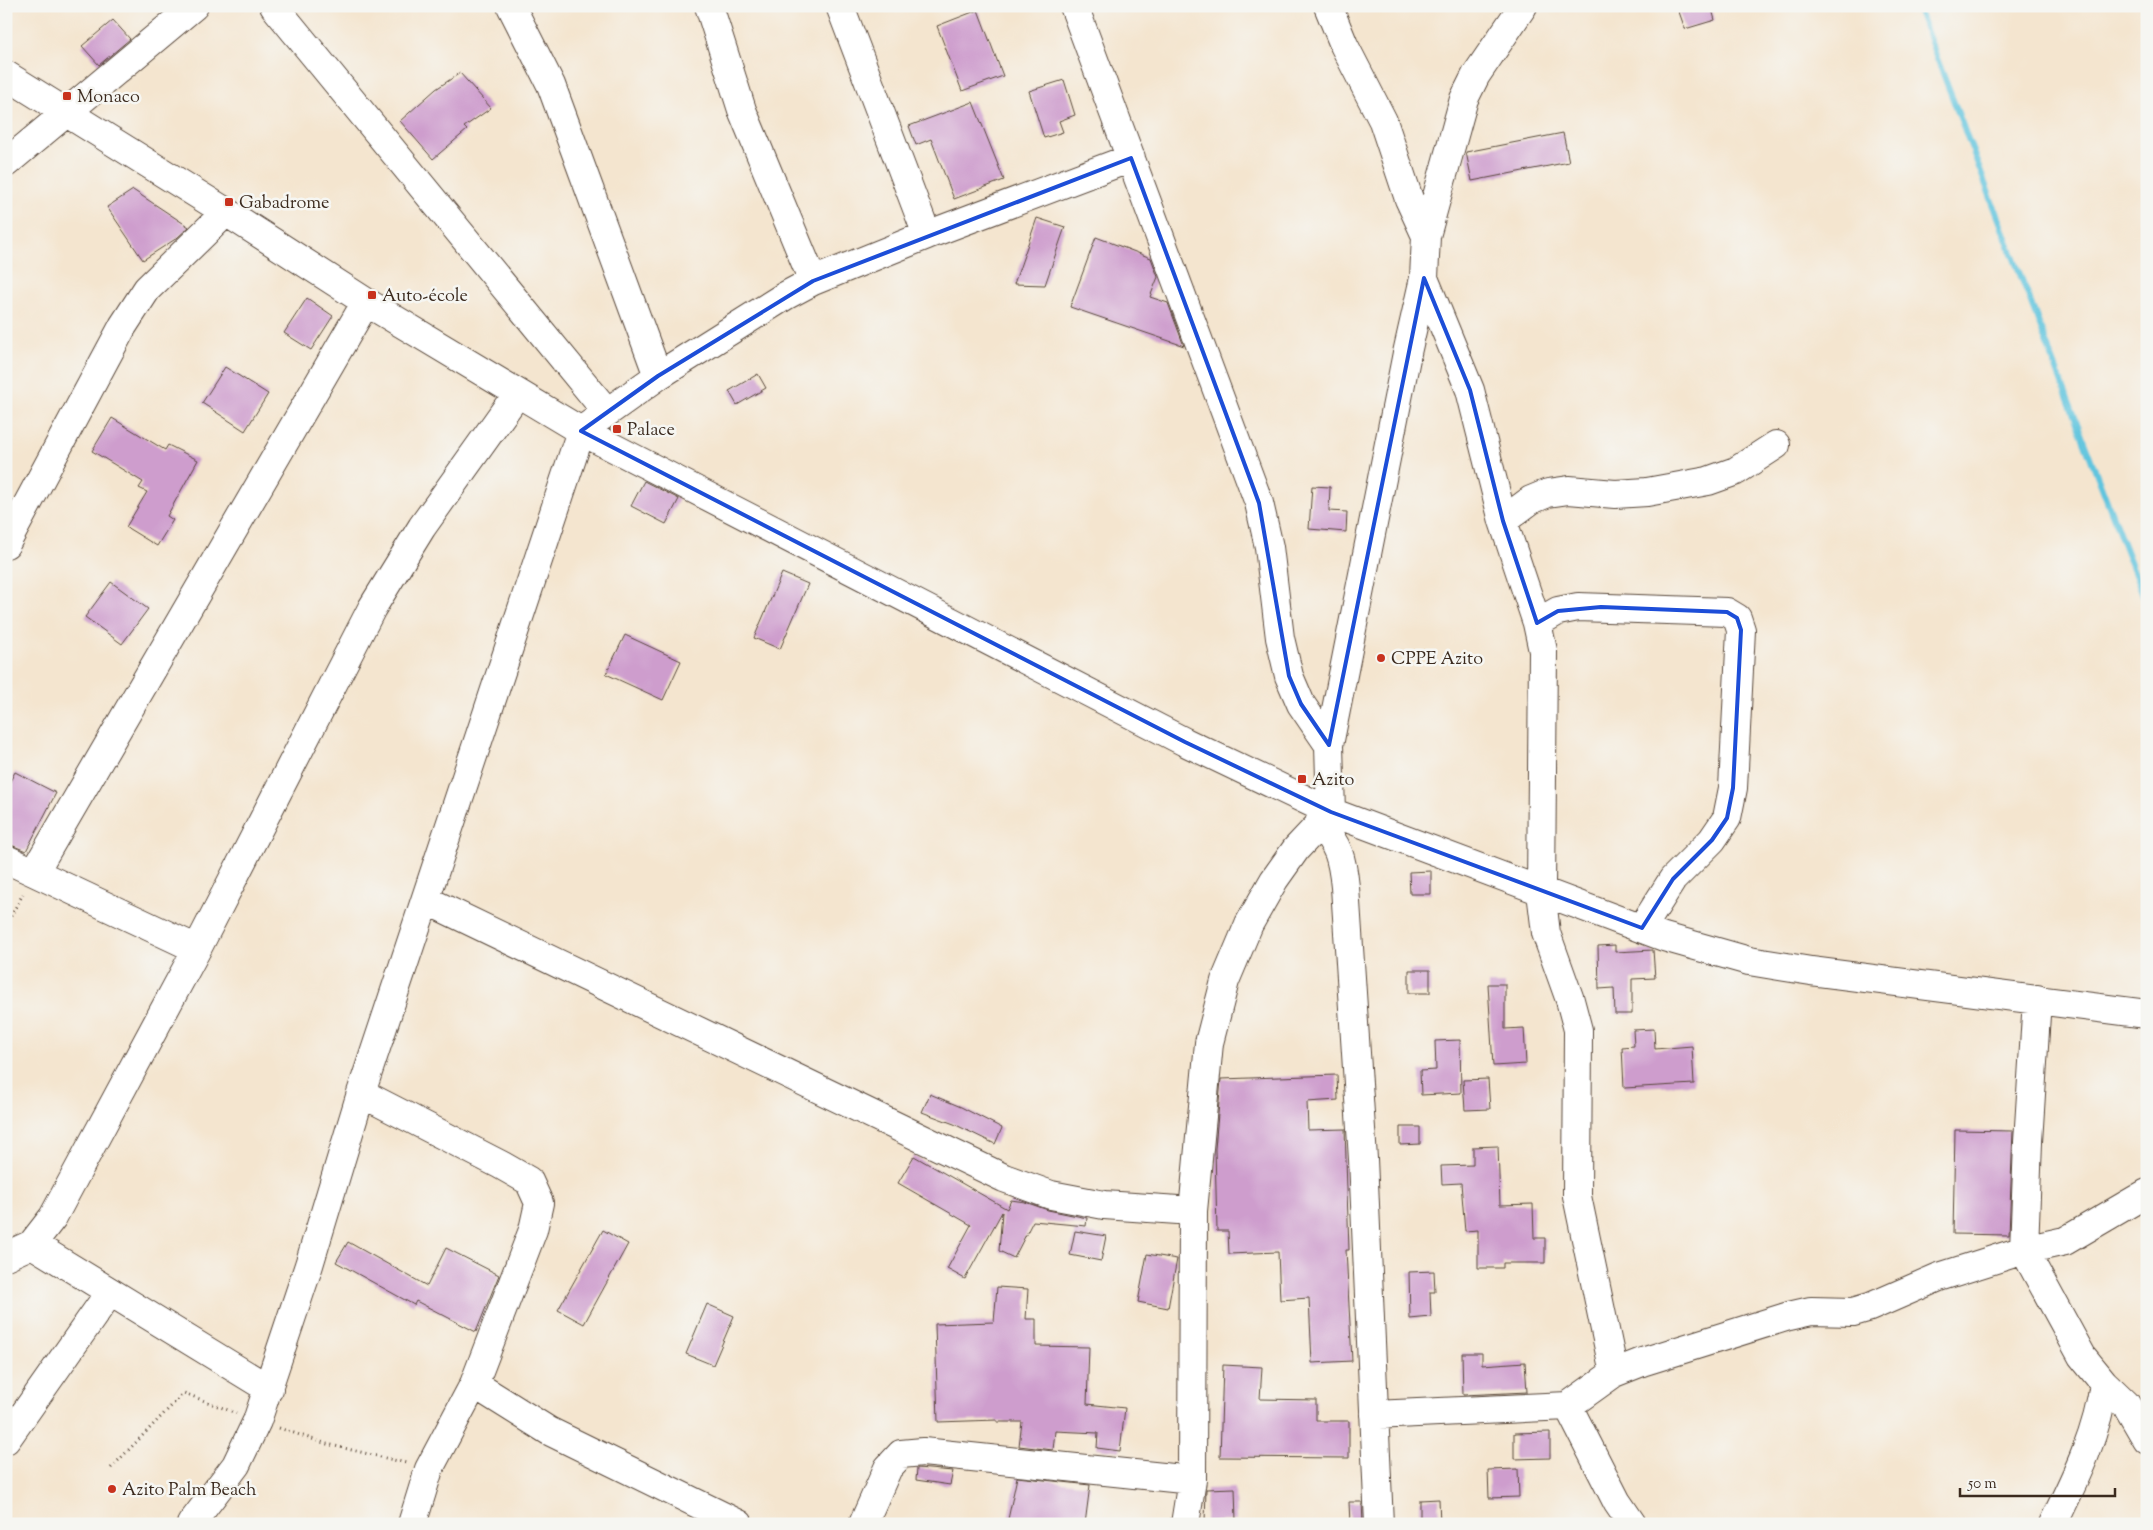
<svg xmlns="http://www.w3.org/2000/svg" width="2153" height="1530" font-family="'Sorts Mill Goudy',serif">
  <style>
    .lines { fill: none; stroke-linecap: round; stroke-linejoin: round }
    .stream { stroke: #61c5de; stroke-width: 6 }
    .building { fill: #ce9dcd }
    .minor-casing { stroke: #574639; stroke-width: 30 }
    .path { stroke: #574639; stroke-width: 3; stroke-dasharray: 1 4; stroke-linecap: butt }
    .minor { stroke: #fff; stroke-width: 28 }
    .marked { fill: none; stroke: #1d4ed8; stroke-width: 4; stroke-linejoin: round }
    .poi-dot { fill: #c8321e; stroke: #f6f6f2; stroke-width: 2 }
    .labels { text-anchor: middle; stroke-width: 5; stroke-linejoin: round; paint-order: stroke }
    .poi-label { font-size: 18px; fill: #3b2a1e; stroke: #f6f6f2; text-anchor: start }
  </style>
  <rect width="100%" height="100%" fill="#f6f6f2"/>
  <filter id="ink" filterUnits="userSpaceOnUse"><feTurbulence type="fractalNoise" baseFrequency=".02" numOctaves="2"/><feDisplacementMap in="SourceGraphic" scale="10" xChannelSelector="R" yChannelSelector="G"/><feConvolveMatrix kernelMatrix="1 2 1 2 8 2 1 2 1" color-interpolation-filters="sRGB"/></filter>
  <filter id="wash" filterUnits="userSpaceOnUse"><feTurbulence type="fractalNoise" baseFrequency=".0096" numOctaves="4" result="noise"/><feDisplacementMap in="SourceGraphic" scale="20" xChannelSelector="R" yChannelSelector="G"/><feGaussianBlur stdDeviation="1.12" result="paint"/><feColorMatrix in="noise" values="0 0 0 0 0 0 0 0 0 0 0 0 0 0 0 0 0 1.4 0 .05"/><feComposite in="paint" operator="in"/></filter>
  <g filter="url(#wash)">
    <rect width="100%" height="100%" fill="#f4e5cf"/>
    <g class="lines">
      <path class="stream" d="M1917,6l230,599"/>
    </g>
    <g id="blocks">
      <path class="building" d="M1687,6h24l4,14 -30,9 -7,-20z
        M978,10l25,66 -41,15 -25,-65z
        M113,20l17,19 -31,26 -17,-19z
        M460,73l31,35 -27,19 3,3 -34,29 -33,-38 36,-32z
        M1064,80l11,35 -16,6 4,11 -19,6 -15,-47z
        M973,102l31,78 -50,19 -23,-60 -15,6 -7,-19z
        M1563,133l6,29 -97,19 -6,-29z
        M133,190l56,37 -12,11 -34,22 -36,-53z
        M1037,218l28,9 -20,58 -31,-1z
        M1096,237l55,21 7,19 -8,20 18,6 16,43 -114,-39z
        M307,298l26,18 -22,34 -27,-17z
        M225,367l43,27 -23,37 -43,-28z
        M758,374l8,14 -29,17 -8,-14z
        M112,418l53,32 3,-5 30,15 -31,56 6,4 -16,26 -31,-19 21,-35 -8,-4 4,-6 -51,-31z
        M644,481l35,18 -13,25 -35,-18z
        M1312,486l18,1 -1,24 18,1 -1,20 -37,-3z
        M782,573l26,11 -28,65 -26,-11z
        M111,582l37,27 -26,35 -37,-27z
        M625,635l56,26 -18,39 -57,-26z
        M15,772l41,21 -30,58 -20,-8v-54z
        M1431,871v23h-21l-1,-22z
        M1615,945v7l38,-2 2,28 -23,1v35h-17l-1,-26 -15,1 -1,-43z
        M1409,970h21v23h-21z
        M1488,984h17v45l19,-1 2,36 -33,2z
        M1654,1029l1,20 37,-3 2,38 -70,4 -2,-41 12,-1 -1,-16z
        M1460,1040l1,53 -40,2 -1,-24 16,-1 -1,-29z
        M1337,1075l1,25 -31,2 1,28 37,-1 4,121h-3l6,111 -40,2 -3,-65 -29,2 -2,-48 -49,2 -1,-23h-11l-2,-82 6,-70z
        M1488,1079l2,30 -25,1 -2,-30z
        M930,1094l31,13 41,21 -7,16 -41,-20 -32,-12z
        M1400,1127h20v17l-20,1z
        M1955,1130l58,1 -4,104 -56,-1z
        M1498,1146l2,59 33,-1 1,34h11v25h-42v5h-25v-38l-13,1 -4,-48 -19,1 -1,-18 32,-1v-18z
        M914,1156l93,53 4,-9 14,2 23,8 39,8 -1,8 -53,-5 -19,37 -15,-7 3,-39 -37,67 -18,-10 24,-44 -73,-42z
        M603,1230l25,14 -44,80 -26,-14z
        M1075,1231l31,5 -5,25 -31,-6z
        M348,1242l79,44 19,-38 53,27 -23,57 -60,-31 -2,4 -78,-43z
        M1147,1254l30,5 -9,49 -30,-6z
        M1434,1271l1,21h-5l1,25 -21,2 -1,-47z
        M997,1287l31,2 -2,30h10v27l53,1 -2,57 38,4 -5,43 -23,-3 1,-15 -43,-2 -2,19 -34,-4 3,-24h-25v-2l-59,2 -3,-98 59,-2z
        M707,1304l27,12 -21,49 -27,-11z
        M1462,1353h20v12l43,-3 2,30 -64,3z
        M1223,1365l39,2 -2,32 56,1v21h33v37l-129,-1z
        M1550,1432v26l-36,1v-26z
        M917,1468l36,3 -3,14 -34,-5z
        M1518,1469l1,28 -30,1 -1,-28z
        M1017,1477l73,8 -5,39h-78z
        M1235,1488l1,33 -31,1 1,-33z
        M1439,1499l1,25h-20v-24z
        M1349,1502h13l1,22h-13z"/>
    </g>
  </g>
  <g filter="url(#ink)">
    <use href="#blocks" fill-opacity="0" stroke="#574639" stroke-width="1"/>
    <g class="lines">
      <defs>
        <path id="minor" d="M274,6l333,406
          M511,6l40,79 107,291
          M709,6l33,104 71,171
          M840,6l87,229 204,-77
          M1074,6l185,497 10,44 11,91 9,38 12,28 28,41
          M1328,6l16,39 39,76 26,78 17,37
          M6,75l220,137 140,90 215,129 604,311 146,70 333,125 85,24 62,10 336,43
          M6,163l188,-157
          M1424,278l46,112 33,131 34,102 6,28 -2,241 5,41 24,67 8,30 -1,166 37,177
          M1503,521l28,-21 17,-7 21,-3 46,4 32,-2 61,-11 28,-10 40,-26
          M6,544l117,-218 24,-37 79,-77
          M1537,623l21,-12 20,-4 149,5 10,6 4,12 -8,158 -6,30 -15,22 -39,39 -31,49
          M1319,823c20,23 23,35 26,64l18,272 16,365
          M6,859l191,90
          M35,871l331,-569
          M426,900l578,278 47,17 53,10 89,6
          M2037,999l-9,143 -4,108 58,106 22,27c-6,50 -29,96 -51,141
          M361,1093l140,72 28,16 10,22 -6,27 -59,154 -45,85 -17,55
          M32,1244l237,145
          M6,1256l26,-12 21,-27 144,-268 175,-341 50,-81 95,-133
          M2104,1383l22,21 21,36
          M474,1384l75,47 190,93
          M1568,1406l49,96 15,22
          M1374,1415l194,-9 46,-33 28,-11 147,-46 22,-5 42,1 17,-5 69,-30 85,-27 41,-9 82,-48
          M6,1440l104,-148
          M191,1524l45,-59 21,-44 52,-156 52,-172 220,-662 77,-55 127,-80 28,-15 114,-46
          M863,1524l25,-56 13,-14 22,-2 269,28
          M1185,1524l7,-44 1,-269 16,-168 16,-62 24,-57 25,-44 22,-31 35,-37 -2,-67 78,-392 17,-75 2,-42 38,-137 12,-24 47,-69"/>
      </defs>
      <use href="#minor" class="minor-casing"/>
      <path class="path" d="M6,925l17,-31
        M279,1428l48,16 79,19
        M111,1468l73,-75 52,20"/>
      <use href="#minor" class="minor"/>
    </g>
  </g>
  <path class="marked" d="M1131,158l128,345 30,173 12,28 28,41 95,-467 46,112 33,131 34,102 21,-12 43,-4 126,5 10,6 4,12 -8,158 -6,30 -15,22 -39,39 -31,49 -311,-116 -146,-70 -604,-311 77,-55 155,-95z"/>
  <g class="poi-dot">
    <rect x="62" y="91" width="10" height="10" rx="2.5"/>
    <rect x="224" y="197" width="10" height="10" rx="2.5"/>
    <rect x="367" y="290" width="10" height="10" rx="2.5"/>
    <rect x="612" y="424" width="10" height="10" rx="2.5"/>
    <circle cx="1381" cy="658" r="5"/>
    <rect x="1297" y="774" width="10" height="10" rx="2.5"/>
    <circle cx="112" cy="1489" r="5"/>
  </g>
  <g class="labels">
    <g class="poi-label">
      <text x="77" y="102">Monaco</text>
      <text x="239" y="208">Gabadrome</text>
      <text x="382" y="301">Auto-école</text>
      <text x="627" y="435">Palace</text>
      <text x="1391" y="664">CPPE Azito</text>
      <text x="1312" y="785">Azito</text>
      <text x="122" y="1495">Azito Palm Beach</text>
    </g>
  </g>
  <rect width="2153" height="1530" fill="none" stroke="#f6f6f2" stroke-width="25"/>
  <path d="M1960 1488v8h155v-8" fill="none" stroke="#3b2a1e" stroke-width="2.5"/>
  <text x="1968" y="1488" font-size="15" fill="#3b2a1e" stroke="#f6f6f2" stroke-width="4" paint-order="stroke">50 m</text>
</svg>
